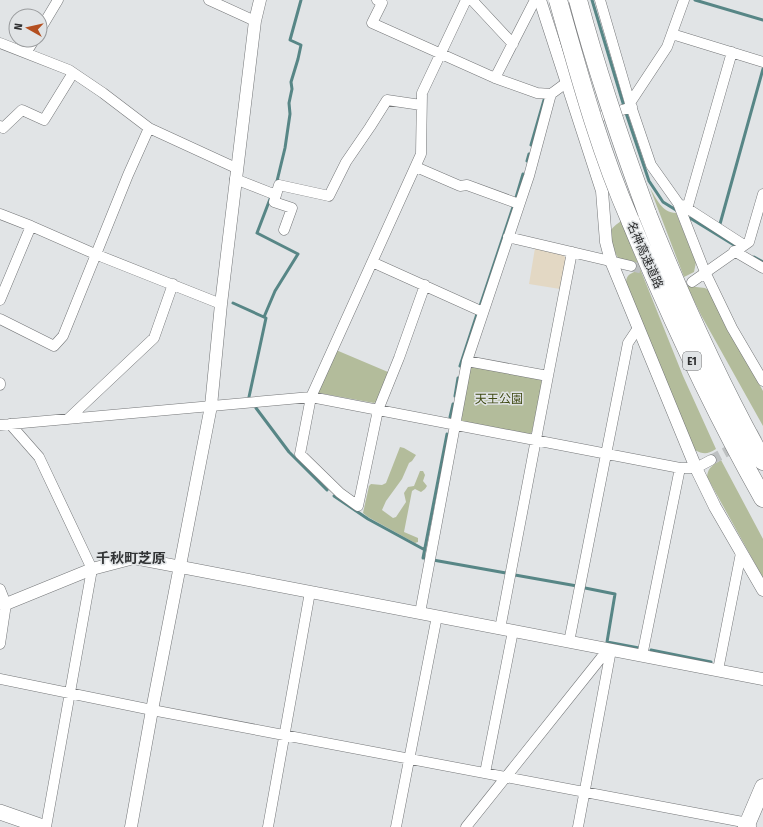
<svg xmlns="http://www.w3.org/2000/svg" width="763" height="827" font-family="'Fira Sans Condensed','Noto Sans JP',sans-serif">
  <style>
    .industrial { fill: #e3d8c4 }
    .green { fill: #b3bc9b }
    .lines { fill: none; stroke-linecap: round; stroke-linejoin: round }
    .stream { stroke: #578686; stroke-width: 3 }
    .minor-tunnel { stroke: #bdc0c1; stroke-width: 10; stroke-dasharray: 10 5; stroke-linecap: butt }
    .minor-casing { stroke: #747678; stroke-width: 11 }
    .tertiary-casing { stroke: #747678; stroke-width: 13 }
    .primary-casing { stroke: #747678; stroke-width: 16 }
    .trunk-casing { stroke: #747678; stroke-width: 17 }
    .motorway-casing { stroke: #747678; stroke-width: 19 }
    .minor { stroke: #fff; stroke-width: 10 }
    .tertiary { stroke: #fff; stroke-width: 12 }
    .primary { stroke: #fff; stroke-width: 15 }
    .trunk { stroke: #fff; stroke-width: 16 }
    .motorway { stroke: #fff; stroke-width: 18 }
    .motorway-bridge-casing { stroke: #747678; stroke-width: 19; stroke-linecap: butt }
    .motorway-bridge { stroke: #fff; stroke-width: 18 }
    .labels { text-anchor: middle; stroke-width: 3; stroke-linejoin: round; paint-order: stroke }
    .shield { fill: #e1e4e6; stroke: #636566; stroke-width: 1 }
    .shield-label { font-size: 11px; font-weight: bold; fill: #2d2e2f }
    .street-label { font-size: 12px; fill: #2d2e2f; stroke: #e1e4e6 }
    .park-label { font-size: 12px; fill: #404b14; stroke: #e1e4e6 }
    .quarter-label { font-size: 14px; font-weight: bold; fill: #313335; stroke: #e1e4e6 }
  </style>
  <rect width="100%" height="100%" fill="#e1e4e6"/>
  <path class="industrial" d="M535,248l28,7 3,3 -6,31 -31,-5z"/>
  <path class="green" d="M650,188c6,10 12,25 26,25l20,49 -2,10 -10,5z
    M621,221l62,155 33,73c-10,6 -12,5 -22,1l-68,-165c0,-7 1,-10 8,-13l-4,-10c-3,0 -7,-1 -10,-2 -4,-3 -12,-22 -10,-27 1,-5 7,-9 11,-12z
    M687,286l18,2 3,2 55,101v35l-62,-111z
    M336,350l52,22 -11,29 -3,2 -55,-10 -1,-4z
    M474,366l65,12 3,4 -10,50 -2,2 -68,-13 -2,-6 10,-48z
    M400,447l4,1 12,7 -4,6 -3,2 -7,16 -16,22 -4,9 11,8 3,-1 10,-15 -2,-9 4,-6 6,-1 6,-15h3l2,4 -2,6 4,5 -2,3 -4,3 -6,-3 -3,2 -8,41 14,6v4l-3,1 -47,-26 -5,-4 6,-27 2,-2 11,1 4,-2z
    M721,460l42,79v39l-56,-101c1,-10 6,-12 14,-17z"/>
  <g class="lines">
    <path class="stream" d="M592,0l34,113 23,68 14,21 13,8
      M695,0l68,20
      M531,145l13,-45
      M527,161l2,-7
      M277,181l8,-33 5,-34 -1,-11 3,-14 -1,-7 7,-23 3,-14 -11,-5 11,-40
      M515,201l8,-27
      M690,218l44,27
      M720,224l43,-155
      M754,257l9,5
      M233,303l33,15 -17,79
      M480,306l33,-99
      M264,317l11,-26 23,-37 -41,-21 13,-34
      M460,366l17,-52
      M455,396l3,-18
      M256,408l33,44 38,38
      M450,417l3,-13
      M334,496l34,23 57,31
      M425,558h-2l24,-124
      M433,560l73,13
      M515,575l62,11
      M585,588l30,6 -8,48 32,6
      M651,650l60,12"/>
    <path class="minor-tunnel" d="M631,266l23,6
      M711,460l52,-28"/>
    <defs>
      <path id="minor" d="M209,0l46,21
        M377,0l5,3 -10,20 123,55 42,15 14,1
        M472,0l41,44
        M600,0l30,103 21,62 27,38 27,69 27,56 31,53
        M40,30l18,-30
        M672,34l91,28
        M0,43l69,27 34,23 46,35 87,40
        M26,53l8,-13
        M495,78l40,-78
        M630,103l37,-56 17,-47
        M589,120l43,-13
        M0,126l3,2 19,-18 22,10 29,-47
        M416,167l44,19 7,-1 52,19
        M235,179l41,16 3,-10 50,11 17,-34 24,-35 17,-27 34,5
        M276,195l-2,7 18,6 -8,22
        M682,205l62,40
        M687,209l45,-157
        M0,214l31,12 64,28 126,50
        M508,237l123,29
        M734,251l29,17
        M372,262l111,50
        M692,282l57,-40 14,-48
        M425,285l-26,73 -21,52 -20,96 -18,-13 -40,-39 11,-57 110,-243 1,-61 44,-93
        M0,300l31,-74
        M0,319l54,27 9,-10 65,-161 21,-47
        M467,361l81,15 -48,253
        M548,376l24,-124
        M0,383v2
        M68,419l86,-81 19,-54
        M10,424l29,33 53,112 -46,258
        M0,425l311,-28 369,71h16l15,-8
        M0,589l6,15 -6,40
        M420,613l47,-252 62,-185 22,-82 15,-11
        M569,642l59,-299 10,-15
        M642,656l38,-188
        M718,670l23,-117
        M0,679l152,31 596,113 3,3
        M485,773l28,-142
        M268,827l42,-235
        M396,827l41,-211
        M466,827l135,-169 10,-8
        M578,827l33,-177"/>
      <path id="tertiary" d="M540,0l62,191 4,51 5,19 85,207 19,39 48,83
        M0,603l6,1 86,-35 42,-11 629,121
        M131,827l21,-117 59,-304 10,-102 34,-283 5,-21"/>
      <path id="primary" d="M0,812l43,15"/>
      <path id="trunk" d="M746,827l17,-40"/>
      <path id="motorway" d="M647,213c34,85 71,168 116,248
        M630,220c39,94 82,188 133,278"/>
    </defs>
    <use href="#minor" class="minor-casing"/>
    <use href="#tertiary" class="tertiary-casing"/>
    <use href="#primary" class="primary-casing"/>
    <use href="#trunk" class="trunk-casing"/>
    <use href="#motorway" class="motorway-casing"/>
    <use href="#minor" class="minor"/>
    <use href="#tertiary" class="tertiary"/>
    <use href="#primary" class="primary"/>
    <use href="#trunk" class="trunk"/>
    <use href="#motorway" class="motorway"/>
    <defs>
      <path id="motorway-bridge" d="M558,0c21,74 41,149 72,220
        M578,0c19,72 43,142 69,213"/>
    </defs>
    <use href="#motorway-bridge" class="motorway-bridge-casing"/>
    <use href="#motorway-bridge" class="motorway-bridge"/>
  </g>
  <g class="labels">
    <rect class="shield" x="683" y="352" width="18" height="18" rx="3"/>
    <g class="shield-label">
      <text x="692" y="365">E1</text>
    </g>
    <g class="street-label">
      <text transform="translate(645 255) rotate(66)" y="4">名神高速道路</text>
    </g>
    <g class="park-label">
      <text x="499" y="403">天王公園</text>
    </g>
    <g class="quarter-label">
      <text x="131" y="563">千秋町芝原</text>
    </g>
  </g>
  <g transform="translate(28 28) rotate(278)"><circle r="19" fill="#e1e4e6" stroke="#999b9d"/>
  <path d="M0-3L7 15L0 10L-7 15Z" fill="#b44f20"/>
  <text y="-6" font-size="11" font-weight="bold" text-anchor="middle" fill="#2d2e2f">N</text>
  </g>
</svg>
